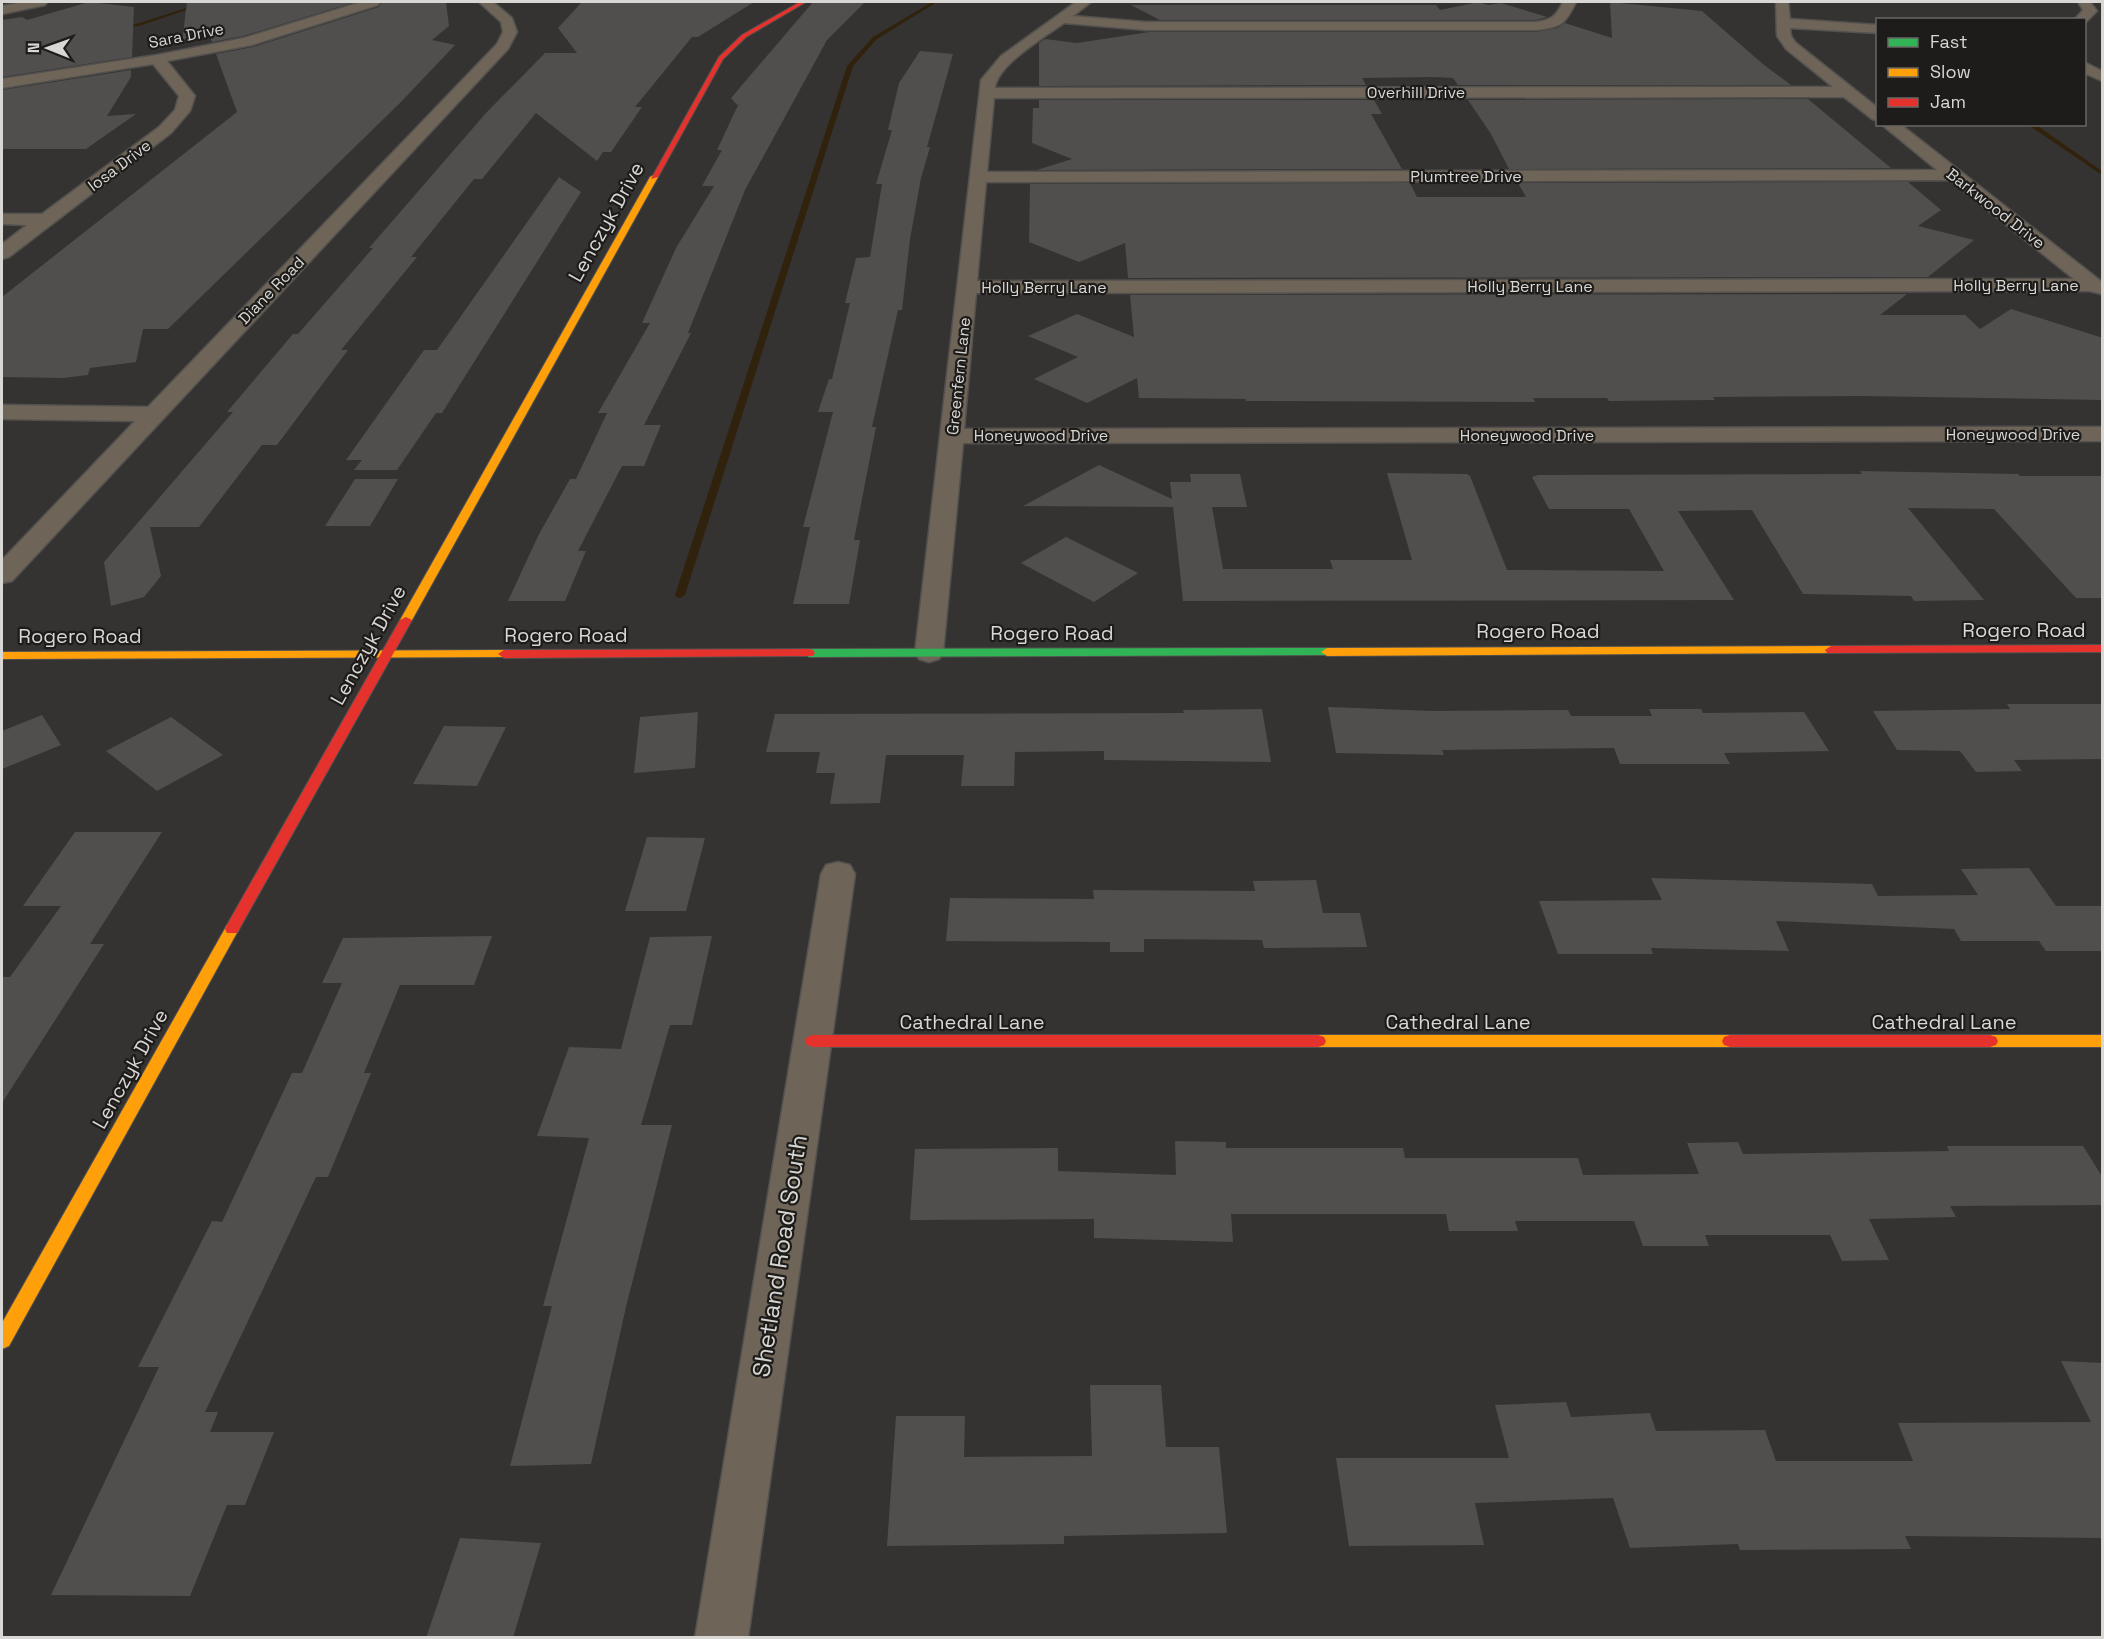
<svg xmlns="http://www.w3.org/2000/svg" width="2104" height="1639" font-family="'Space Grotesk',sans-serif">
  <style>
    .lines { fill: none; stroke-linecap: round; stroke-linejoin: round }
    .stream { fill: #30220c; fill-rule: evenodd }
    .building { fill: #504f4d }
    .street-casing { stroke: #52514f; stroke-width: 3 }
    .fast-casing { stroke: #52514f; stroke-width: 2 }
    .slow-casing { stroke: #52514f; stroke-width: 2 }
    .jam-casing { stroke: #52514f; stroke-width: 2 }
    .street { fill: #6e6457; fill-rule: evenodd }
    .fast { fill: #30b455; fill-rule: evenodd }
    .slow { fill: #ff9f0a; fill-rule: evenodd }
    .jam { fill: #e5322d; fill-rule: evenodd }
    .labels { text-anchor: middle; stroke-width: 4.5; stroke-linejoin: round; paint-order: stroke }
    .far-street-label { font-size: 16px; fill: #d9d7d4; stroke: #1d1c1a }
    .street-label { font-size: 20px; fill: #d9d7d4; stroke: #1d1c1a }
    .near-street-label { font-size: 24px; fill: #d9d7d4; stroke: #1d1c1a }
  </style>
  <rect width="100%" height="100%" fill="#353331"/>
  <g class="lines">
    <path class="stream" d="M205,2h5l-71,24 -20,2 -2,-1 19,-3z
      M932,2h5l-60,37 -24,27 -168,529 -5,3 -4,-1 -1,-2 172,-529 26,-29z
      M2027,124h8l67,47v4z"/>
  </g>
  <path class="building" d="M89,2l45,5 -2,50 -130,20v-57l20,-3 5,3z
    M187,2h168l-112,34 -31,6 -2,-6 -28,5z
    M382,2h64l3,24 -17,14 23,5 -54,57 -233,227h-25l-7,33 -46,6 -2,7 -25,3 -61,-1v-80l235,-185 -21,-58 37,-7 126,-40z
    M582,2h172l-56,35h-6l-57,70h7l-31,45h-8l-6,9 -61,-48 -54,66h-8l-63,78h6l-76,93h7l-71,95h-15l-63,82h-49l11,49 -17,21 -33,9 -7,-44 129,-150h-6l66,-78h5l75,-86h-4l117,-135 59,-60h32l-19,-25z
    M813,2h52l-38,38 -82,150 -57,143h3l-47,92h17l-17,41h-22l-44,85h8l-21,50h-57l30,-65 32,-57h6l31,-66h-9l52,-90h-8l34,-75 38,-62h-12l20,-36h-5l22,-47 -2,2 -6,-7z
    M1479,2l9,3 13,-2 46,14 -11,3h-376l-29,-15h305l4,5z
    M1610,2l92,9 62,54 27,20h-333l-5,-7 -20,-1 -71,1 4,7 -327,1v-43l6,-4 32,4 72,-11h387l21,-4 8,-5 47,15z
    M920,51l33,3 -26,93h3l-9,31 -11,61 -8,71h-4l-26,117h4l-22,113h6l-11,64h-56l17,-77h-7l30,-115h-15l11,-33h3l18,-76h-5l11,-45 14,-1 12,-73h-6l16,-54h-4l11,-47z
    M131,70v7l-24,39 29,-2 -50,35h-84v-59z
    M1808,99l83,69 -382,1 -18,-35 -23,-34z
    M1039,100h335l8,14h-11l31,55 -365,1 35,-11 -40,-16 1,-35h6z
    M559,177l22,15 -139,221h-6l-39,57h-43l8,-10h-16l78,-110h13z
    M1908,182l33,28 -23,16 56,14 -46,37 -800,1 -3,-35 -46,19 -50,-20 1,-58 380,-1 7,14h109l-8,-14z
    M1907,294l-27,21h85l15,14 31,-20 92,29v62l-240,-4 -150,1 2,3 -106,1 -2,-3h-74l2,4 -289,-1v-2l-107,-1 -2,-20 -50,25 -53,-24 44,-22 -50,-21 49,-22 57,23 -4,-42z
    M1099,465l73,34 -2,-17h21l-1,-8h50l7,33h-35l11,62h110l-3,-9h82l-25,-87 80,1 3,2 37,94 157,1 -35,-62h-80l-17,-32 6,-2 324,-1 -2,-3 158,3 2,2h83v122h-27l-82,-89 -86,-1 76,92 -70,1 -3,-5 -108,-2 -51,-84 -74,1 56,89 -551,1 -10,-94 -150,-1z
    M355,479h43l-28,47h-45z
    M1066,537l72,36 -44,29 -73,-39z
    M2007,704h96v55l-89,1 8,11 -46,1 -16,-21 -63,-1 -24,-39 137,-2z
    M1328,707l105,4 135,-1 3,6h81l-3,-7h52l2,4 101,-1 25,39 -105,2 6,11h-110l-6,-16 -172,2 2,5 -108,-2z
    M1262,709l9,53 -167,-2v-9l-89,1 -1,34h-53l3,-31h-78l-6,48 -50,1 5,-31h-19l4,-21h-54l9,-38 409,-1 -1,-3z
    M698,712l-3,56 -61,5 6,-56z
    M42,715l19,30 -59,24v-38z
    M171,717l52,38 -66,36 -51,-40z
    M444,726l62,1 -29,59 -64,-2z
    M75,832h87l-72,112h14l-102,159v-126h8l51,-71h-38z
    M647,837l58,1 -19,73h-61z
    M2029,868l27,38h47v45h-57l-7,-10h-78l-7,-12 -178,-8 13,30 -138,-3 2,6h-95l-19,-53 123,-1 -11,-22 221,6 6,12 100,-1 -17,-26z
    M1316,880l7,33h37l7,34 -103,1 -2,-8 -118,-1v13h-34v-10l-164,-1 4,-43 144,1 -1,-9 162,1 -2,-10z
    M492,936l-18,49h-74l-36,88h7l-43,104h-12l-111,235h13l-8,20h64l-29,73h-18l-37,91 -139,-1 108,-228h-21l74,-146 10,1 70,-149h10l40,-90h-20l21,-45z
    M712,936l-20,89h-22l-29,100h31l-46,182 -35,157 -81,2 42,-160h-9l46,-168 -52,-2 32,-89 52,2 29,-112z
    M1175,1141l51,1v6h177l2,10h173l5,17 116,-1 -12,-31 51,-1 5,12 206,-3 -2,-5h136l20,32v27l-153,1 6,11 -87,2 20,41 -47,1 -12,-26h-125l4,11h-66l-9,-25h-119l3,10h-69l-3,-17h-215l2,28 -139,-4v-19l-184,1 5,-71 143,-1v23l118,4z
    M2061,1361l42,2v175l-198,-2 6,13 -171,1 -2,-6 -108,4 -17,-50 -138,5 9,42 -135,1 -13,-88h173l-14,-53 71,-3 5,15 79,-4 6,18 109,-1 11,31h137l-15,-38 193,-1z
    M1090,1385h71l5,62h53l8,86 -163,3v8l-177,2 9,-130h69l-1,41 128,-1z
    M460,1538l81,5 -28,95h-87z"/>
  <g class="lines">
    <defs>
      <path id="street" d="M24,2h23l-2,3 -43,9v-8z
        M361,2h19l-2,3 -126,40 -85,16 28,35 -5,15 -19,22 -162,124 -7,2v-15l25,-19 -25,-1v-10h40l117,-87 16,-17 4,-14 -26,-32 -151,24v-9l155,-24 87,-17z
        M479,2h14l19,16 5,14 -9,17 -496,532 -10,2v-23l133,-139 -133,-2v-14l146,2 349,-363 6,-12 -2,-10z
        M1076,2h15l-18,14 73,6h390c16,-2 20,-6 27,-20h13c-11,23 -15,25 -40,28h-390l-82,-7c-19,14 -67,42 -69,65l838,-1 -47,-38 -9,-13 -1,-34h12l2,17 88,6v8l-88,-5 1,8 5,7 82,65v13l-6,-2 -28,-22 -850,1 -7,74 950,-2 -56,-46h19l202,158v12l-13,-3 -1113,2 -12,136 1138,-2v14l-1139,2 -20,210 -4,6 -10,3 -10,-3 -4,-6 66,-573 20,-24zM1950,180l124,99 -1097,2 9,-99z
        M2078,2h12l7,9 -12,12 -1,-3h-10l9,-10z
        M2084,62l18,9v10l-18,-8z
        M838,862l12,3 5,9 -107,764h-53l126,-764 5,-9z"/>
      <path id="fast" d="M1327,648l4,1 2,3 -2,3 -522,2 -6,-4 6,-4z"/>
      <path id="slow" d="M654,175l4,2 -246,443 -6,3 -4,-1 -2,-2 250,-443z
        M1831,646l6,4 -2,3 -508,3 -6,-4 6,-4z
        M504,650l6,4 -2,3 -506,2v-7z
        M232,924l5,1 2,4 -230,417 -7,3v-26l225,-398z
        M1318,1035h412l6,2 2,4 -2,4 -6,2h-412l-6,-2 -2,-4 2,-4z
        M1990,1035h112v12h-112l-6,-2 -2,-4 2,-4z"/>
      <path id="jam" d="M800,2h6l-60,35 -23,22 -65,118 -7,2 68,-122 23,-22z
        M406,617l6,3 -175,313h-10l-2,-4 2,-4 173,-305z
        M1831,646l271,-1v7l-275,1 -2,-3z
        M809,649l4,1 2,3 -2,3 -309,2 -6,-4 6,-4z
        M813,1035h505l6,2 2,4 -2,4 -6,2h-505l-6,-2 -2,-4 2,-4z
        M1730,1035h260l6,2 2,4 -2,4 -6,2h-260l-6,-2 -2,-4 2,-4z"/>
    </defs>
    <use href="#street" class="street-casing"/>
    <use href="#fast" class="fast-casing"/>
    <use href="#slow" class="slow-casing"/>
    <use href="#jam" class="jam-casing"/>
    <use href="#street" class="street"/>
    <use href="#fast" class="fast"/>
    <use href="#slow" class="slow"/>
    <use href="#jam" class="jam"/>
  </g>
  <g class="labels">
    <g class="far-street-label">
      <text transform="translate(186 35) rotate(-11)" y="6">Sara Drive</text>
      <text x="1416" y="98">Overhill Drive</text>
      <text transform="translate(119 165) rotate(-37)" y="6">Iosa Drive</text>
      <text x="1466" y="182">Plumtree Drive</text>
      <text transform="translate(1996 208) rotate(38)" y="6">Barkwood Drive</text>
      <text x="2016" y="291">Holly Berry Lane</text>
      <text x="1530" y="292">Holly Berry Lane</text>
      <text x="1044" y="293">Holly Berry Lane</text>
      <text transform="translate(271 290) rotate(-46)" y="6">Diane Road</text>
      <text transform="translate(958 376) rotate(-84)" y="6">Greenfern Lane</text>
      <text x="2013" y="440">Honeywood Drive</text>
      <text x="1041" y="441">Honeywood Drive</text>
      <text x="1527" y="441">Honeywood Drive</text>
    </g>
    <g class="street-label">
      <text transform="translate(606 222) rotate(-61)" y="7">Lenczyk Drive</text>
      <text x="2024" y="637">Rogero Road</text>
      <text x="1538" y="638">Rogero Road</text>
      <text x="1052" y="640">Rogero Road</text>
      <text x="566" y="642">Rogero Road</text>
      <text x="80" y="643">Rogero Road</text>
      <text transform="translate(368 645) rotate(-61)" y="7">Lenczyk Drive</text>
      <text x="972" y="1029">Cathedral Lane</text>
      <text x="1458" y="1029">Cathedral Lane</text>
      <text x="1944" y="1029">Cathedral Lane</text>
      <text transform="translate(130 1069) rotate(-61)" y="7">Lenczyk Drive</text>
    </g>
    <g class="near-street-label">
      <text transform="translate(780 1256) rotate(-81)" y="8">Shetland Road South</text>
    </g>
  </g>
  <rect width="2104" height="1639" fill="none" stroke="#d9d7d4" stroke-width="6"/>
  <rect x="1876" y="18" width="210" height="108" fill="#1d1c1a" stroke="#686764" stroke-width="1.5"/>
  <rect x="1888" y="38" width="30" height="9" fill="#30b455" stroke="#686764" stroke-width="1.5"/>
  <text x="1930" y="48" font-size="18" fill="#d9d7d4">Fast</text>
  <rect x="1888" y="68" width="30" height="9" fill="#ff9f0a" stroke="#686764" stroke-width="1.5"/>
  <text x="1930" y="78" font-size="18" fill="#d9d7d4">Slow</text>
  <rect x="1888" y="98" width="30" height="9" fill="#e5322d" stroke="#686764" stroke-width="1.5"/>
  <text x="1930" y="108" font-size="18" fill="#d9d7d4">Jam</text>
  <g transform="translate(48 48) rotate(271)" stroke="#1d1c1a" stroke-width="4.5" paint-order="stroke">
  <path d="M0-4.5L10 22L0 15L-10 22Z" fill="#d9d7d4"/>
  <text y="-9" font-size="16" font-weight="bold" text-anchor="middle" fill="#d9d7d4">N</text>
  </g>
</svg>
